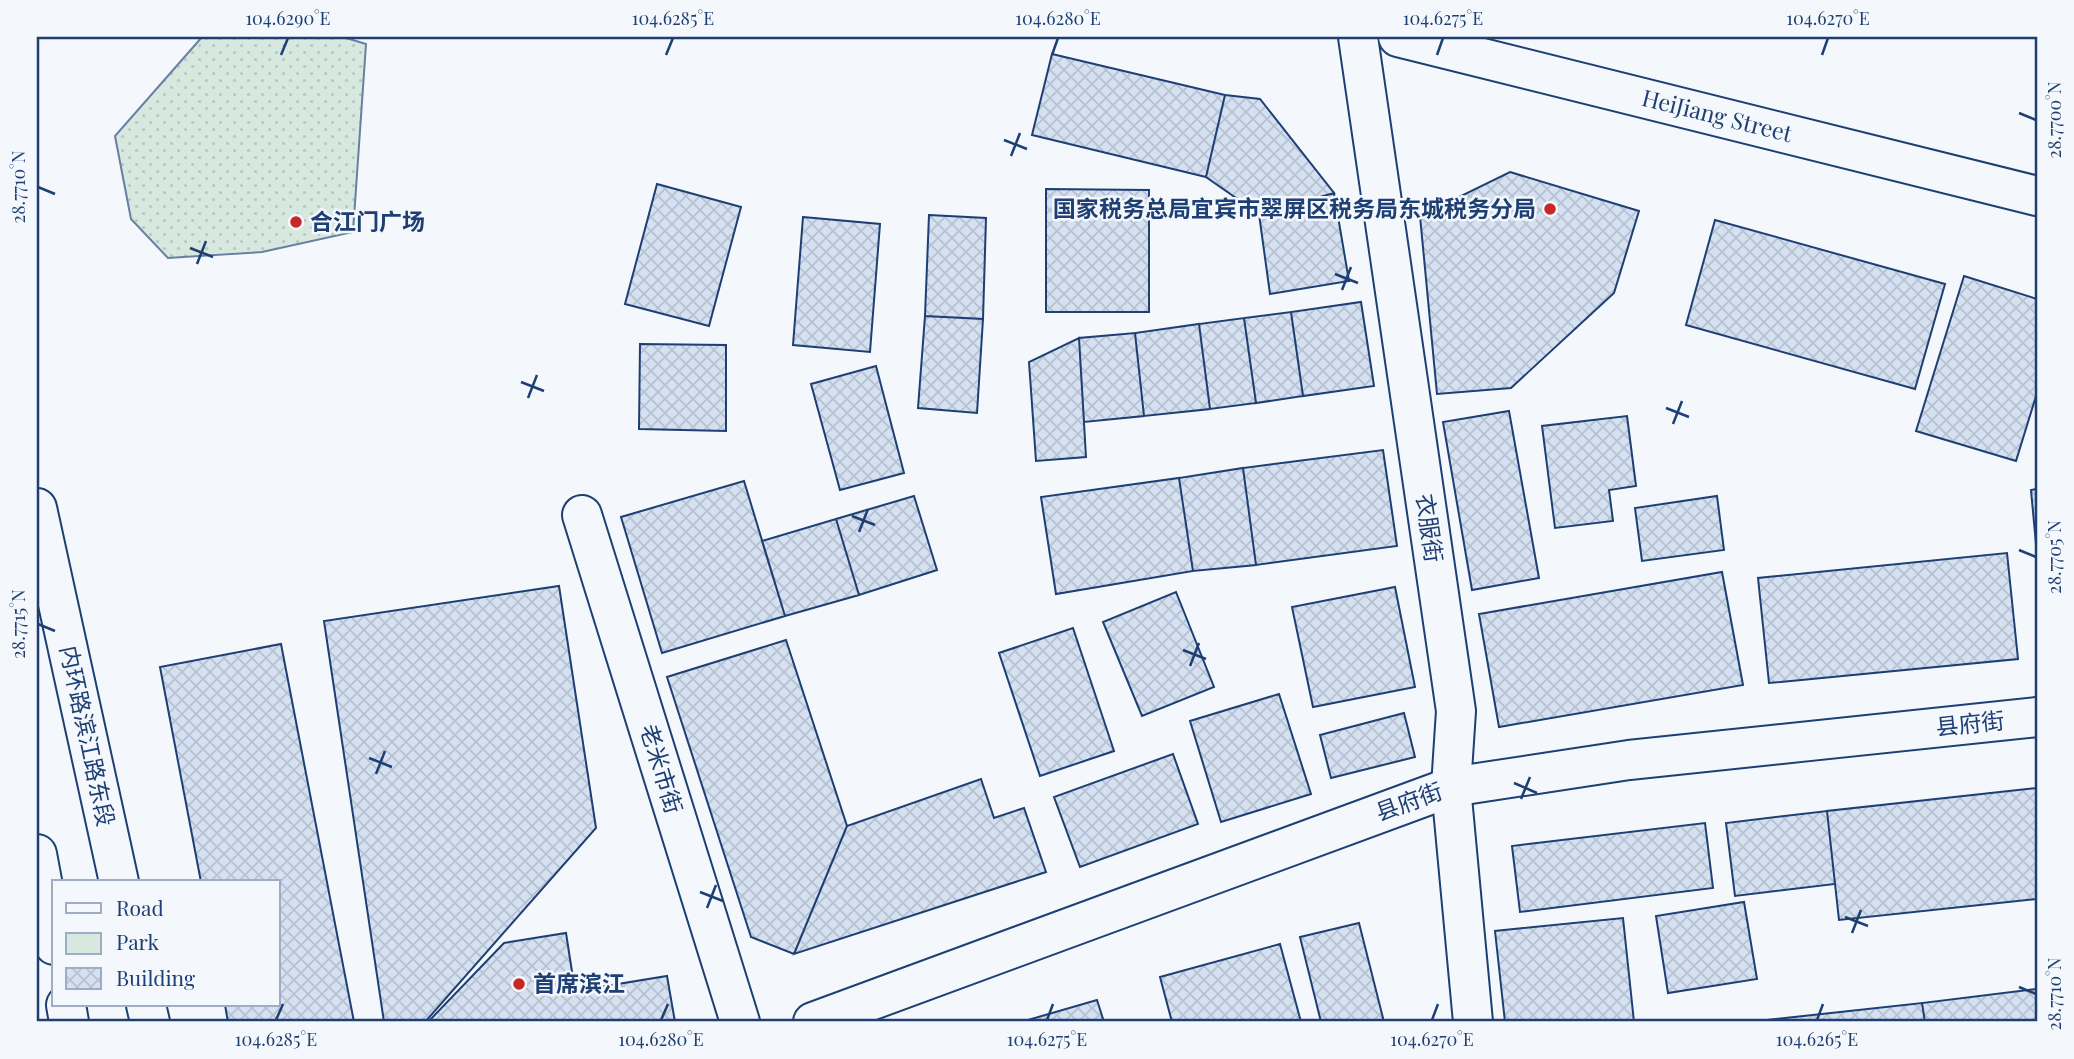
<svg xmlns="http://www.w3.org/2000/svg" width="2074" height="1059" font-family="'Playfair Display','Noto Sans SC',serif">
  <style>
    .green { fill: url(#green-dots); stroke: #687fa3; stroke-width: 2 }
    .building { fill: url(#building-cross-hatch); stroke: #1d3f73; stroke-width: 2 }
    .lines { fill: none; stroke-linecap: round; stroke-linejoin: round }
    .street-casing { stroke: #1d3f73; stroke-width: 42 }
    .secondary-casing { stroke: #1d3f73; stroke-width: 42 }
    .street { stroke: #f4f7fb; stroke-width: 38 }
    .secondary { stroke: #f4f7fb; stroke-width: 38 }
    .ticks { fill: none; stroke: #1d3f73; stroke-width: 2.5 }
    .poi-dot { fill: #c62828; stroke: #f4f7fb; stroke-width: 2.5 }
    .labels { text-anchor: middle; stroke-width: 5; stroke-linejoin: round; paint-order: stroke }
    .street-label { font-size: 23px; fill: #1d3f73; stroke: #f4f7fb }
    .poi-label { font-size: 23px; font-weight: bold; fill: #1d3f73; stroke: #f4f7fb; text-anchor: start }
    .neatline { fill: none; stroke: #1d3f73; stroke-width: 2.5 }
    .ticks-label { font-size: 18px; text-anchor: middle; fill: #1d3f73 }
  </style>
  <defs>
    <pattern id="green-dots" width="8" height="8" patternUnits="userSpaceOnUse" patternTransform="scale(1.75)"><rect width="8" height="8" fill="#d7e8df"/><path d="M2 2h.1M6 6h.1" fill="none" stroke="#b8c8c3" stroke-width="1.8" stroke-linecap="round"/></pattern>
    <pattern id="building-cross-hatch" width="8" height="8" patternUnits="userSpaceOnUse" patternTransform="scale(1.75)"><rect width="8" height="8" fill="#d5e0f0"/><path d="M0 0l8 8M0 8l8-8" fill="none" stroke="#b6c1d1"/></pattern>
  </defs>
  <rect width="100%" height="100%" fill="#f4f7fb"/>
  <path class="green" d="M202,37h141l23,7 -13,188 -91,20 -94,6 -37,-39 -16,-83z"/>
  <path class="building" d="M1052,54l173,41 -19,82 -174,-42z
    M1225,95l35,4 74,94 -75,21 -53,-37z
    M1510,172l129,39 -25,82 -103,95 -74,6 -17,-178z
    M657,184l84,23 -32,119 -84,-22z
    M1046,189l103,1v122h-103z
    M1334,193l15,88 -79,13 -11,-80z
    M929,215l57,3 -3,101 -58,-3z
    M803,217l77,7 -10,128 -77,-7z
    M1715,220l230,64 -30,105 -229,-64z
    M1964,276l73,23v94l-21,68 -100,-30z
    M1361,302l13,84 -71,10 -12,-84z
    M1291,312l12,84 -47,7 -12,-85z
    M925,316l58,3 -6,94 -59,-5z
    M1244,318l12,85 -46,6 -11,-85z
    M1199,324l11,85 -66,7 -9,-83z
    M1135,333l9,83 -60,6 -5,-84z
    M1079,338l7,119 -50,4 -7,-99z
    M640,344l86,1v86l-87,-2z
    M876,366l28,107 -64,17 -29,-106z
    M1509,411l30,167 -67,12 -29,-168z
    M1627,416l9,70 -27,4 4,31 -58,7 -13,-102z
    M1383,450l14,96 -141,19 -13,-97z
    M1243,468l13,97 -63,6 -14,-93z
    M1179,478l14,93 -137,23 -15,-97z
    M744,481l41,135 -123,37 -41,-136z
    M2037,489v66l-6,-65z
    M914,496l23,74 -78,25 -23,-76z
    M1717,496l7,54 -82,11 -7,-53z
    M836,519l23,76 -74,21 -23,-75z
    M2007,553l11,106 -249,24 -11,-105z
    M1722,572l21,113 -244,42 -20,-113z
    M559,586l37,242 -171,194h-41l-60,-401z
    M1395,587l20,100 -102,20 -21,-100z
    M1176,592l38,95 -72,29 -39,-94z
    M1073,628l41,123 -74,25 -41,-123z
    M786,640l61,186 -53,128 -43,-17 -84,-260z
    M281,644l73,378h-126l-3,-17h53v-123h-77l-41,-215z
    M1279,694l32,100 -90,28 -31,-101z
    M1404,713l11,44 -84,21 -11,-43z
    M1173,754l25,70 -118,43 -26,-70z
    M981,779l13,39 30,-10 22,64 -252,82 53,-128z
    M2037,788v111l-198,21 -12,-109z
    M1827,811l8,73 -100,12 -9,-73z
    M1705,823l8,65 -193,24 -8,-66z
    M1744,902l13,77 -89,14 -12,-77z
    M1623,918l11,104h-129l-10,-91z
    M1359,923l25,99h-63l-21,-85z
    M566,933l9,58 92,-15 8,46h-247l76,-79z
    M1280,944l21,78h-129l-12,-45z
    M2037,989v33h-112l-3,-19z
    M1097,1000l7,22h-83z
    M1922,1003l3,19h-176z"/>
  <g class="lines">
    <defs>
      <path id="street" d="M1358,37l98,674 -5,76 22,235
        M1398,37l639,159
        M582,515l158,507"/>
      <path id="secondary" d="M37,508l82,374
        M37,854l17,91
        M66,1005l3,17
        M146,1005l4,17
        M813,1022l638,-235 178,-27 408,-43"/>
    </defs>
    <use href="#street" class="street-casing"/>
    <use href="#secondary" class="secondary-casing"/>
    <use href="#street" class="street"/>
    <use href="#secondary" class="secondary"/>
  </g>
  <path class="ticks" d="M281,55l7,-17M666,55l7,-17M1052,55l6,-17M1437,55l6,-17M1822,55l6,-17M2019,113l17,7M1004,140l23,9M1011,156l9,-23M38,187l17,7M190,248l23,9M197,264l9,-23M1335,274l23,9M1342,290l9,-23M521,382l23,9M528,398l9,-23M1666,408l23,9M1673,424l9,-23M852,516l23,9M859,532l9,-23M2019,550l17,7M38,624l17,7M1183,650l23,9M1190,666l9,-23M369,758l23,9M376,774l9,-23M1514,783l23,10M1521,799l9,-22M700,892l23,9M707,908l9,-23M1845,917l23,9M1852,933l9,-23M2019,987l17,7M276,1020l7,-16M661,1020l7,-16M1047,1020l6,-16M1432,1020l6,-16M1817,1020l6,-16"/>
  <g class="poi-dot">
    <circle cx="1550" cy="209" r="7"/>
    <circle cx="296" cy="222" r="7"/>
    <circle cx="519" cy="984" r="7"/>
  </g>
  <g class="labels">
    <g class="street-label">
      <text transform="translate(1717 116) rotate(14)" y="8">HeiJiang Street</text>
      <text transform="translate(1429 528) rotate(82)" y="8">衣服街</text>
      <text transform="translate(1970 724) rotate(-6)" y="8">县府街</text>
      <text transform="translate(87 736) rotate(78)" y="8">内环路滨江路东段</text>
      <text transform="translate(661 769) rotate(73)" y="8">老米市街</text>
      <text transform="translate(1409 802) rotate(-20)" y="8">县府街</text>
    </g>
    <g class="poi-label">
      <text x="1536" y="217" text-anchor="end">国家税务总局宜宾市翠屏区税务局东城税务分局</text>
      <text x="310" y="230">合江门广场</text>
      <text x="533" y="992">首席滨江</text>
    </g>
  </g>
  <rect width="2074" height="1059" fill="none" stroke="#f4f7fb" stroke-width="77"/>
  <rect x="52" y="880" width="228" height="126" fill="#f4f7fb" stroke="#9eadc5" stroke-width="2"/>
  <rect x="66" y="903" width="35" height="10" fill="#f4f7fb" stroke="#9eadc5" stroke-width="2"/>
  <text x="116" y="916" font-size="21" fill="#1d3f73">Road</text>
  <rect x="66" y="933" width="35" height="21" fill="#d7e8df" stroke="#9eadc5" stroke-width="2"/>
  <text x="116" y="950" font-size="21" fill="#1d3f73">Park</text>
  <rect x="66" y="968" width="35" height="21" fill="url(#building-cross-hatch)" stroke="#9eadc5" stroke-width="2"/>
  <text x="116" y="986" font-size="21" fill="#1d3f73">Building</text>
  <rect x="38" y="38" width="1998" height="982" class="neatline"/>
  <g class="ticks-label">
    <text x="288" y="25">104.6290°E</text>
    <text x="673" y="25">104.6285°E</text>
    <text x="1058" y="25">104.6280°E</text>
    <text x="1443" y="25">104.6275°E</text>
    <text x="1828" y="25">104.6270°E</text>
    <text transform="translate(2055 120) rotate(-90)" y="6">28.7700°N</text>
    <text transform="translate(19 187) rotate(-90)" y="6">28.7710°N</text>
    <text transform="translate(2055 557) rotate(-90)" y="6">28.7705°N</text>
    <text transform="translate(19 624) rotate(-90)" y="6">28.7715°N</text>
    <text transform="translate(2055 994) rotate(-90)" y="6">28.7710°N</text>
    <text x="276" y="1046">104.6285°E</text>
    <text x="661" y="1046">104.6280°E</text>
    <text x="1047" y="1046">104.6275°E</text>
    <text x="1432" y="1046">104.6270°E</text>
    <text x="1817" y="1046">104.6265°E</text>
  </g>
</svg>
